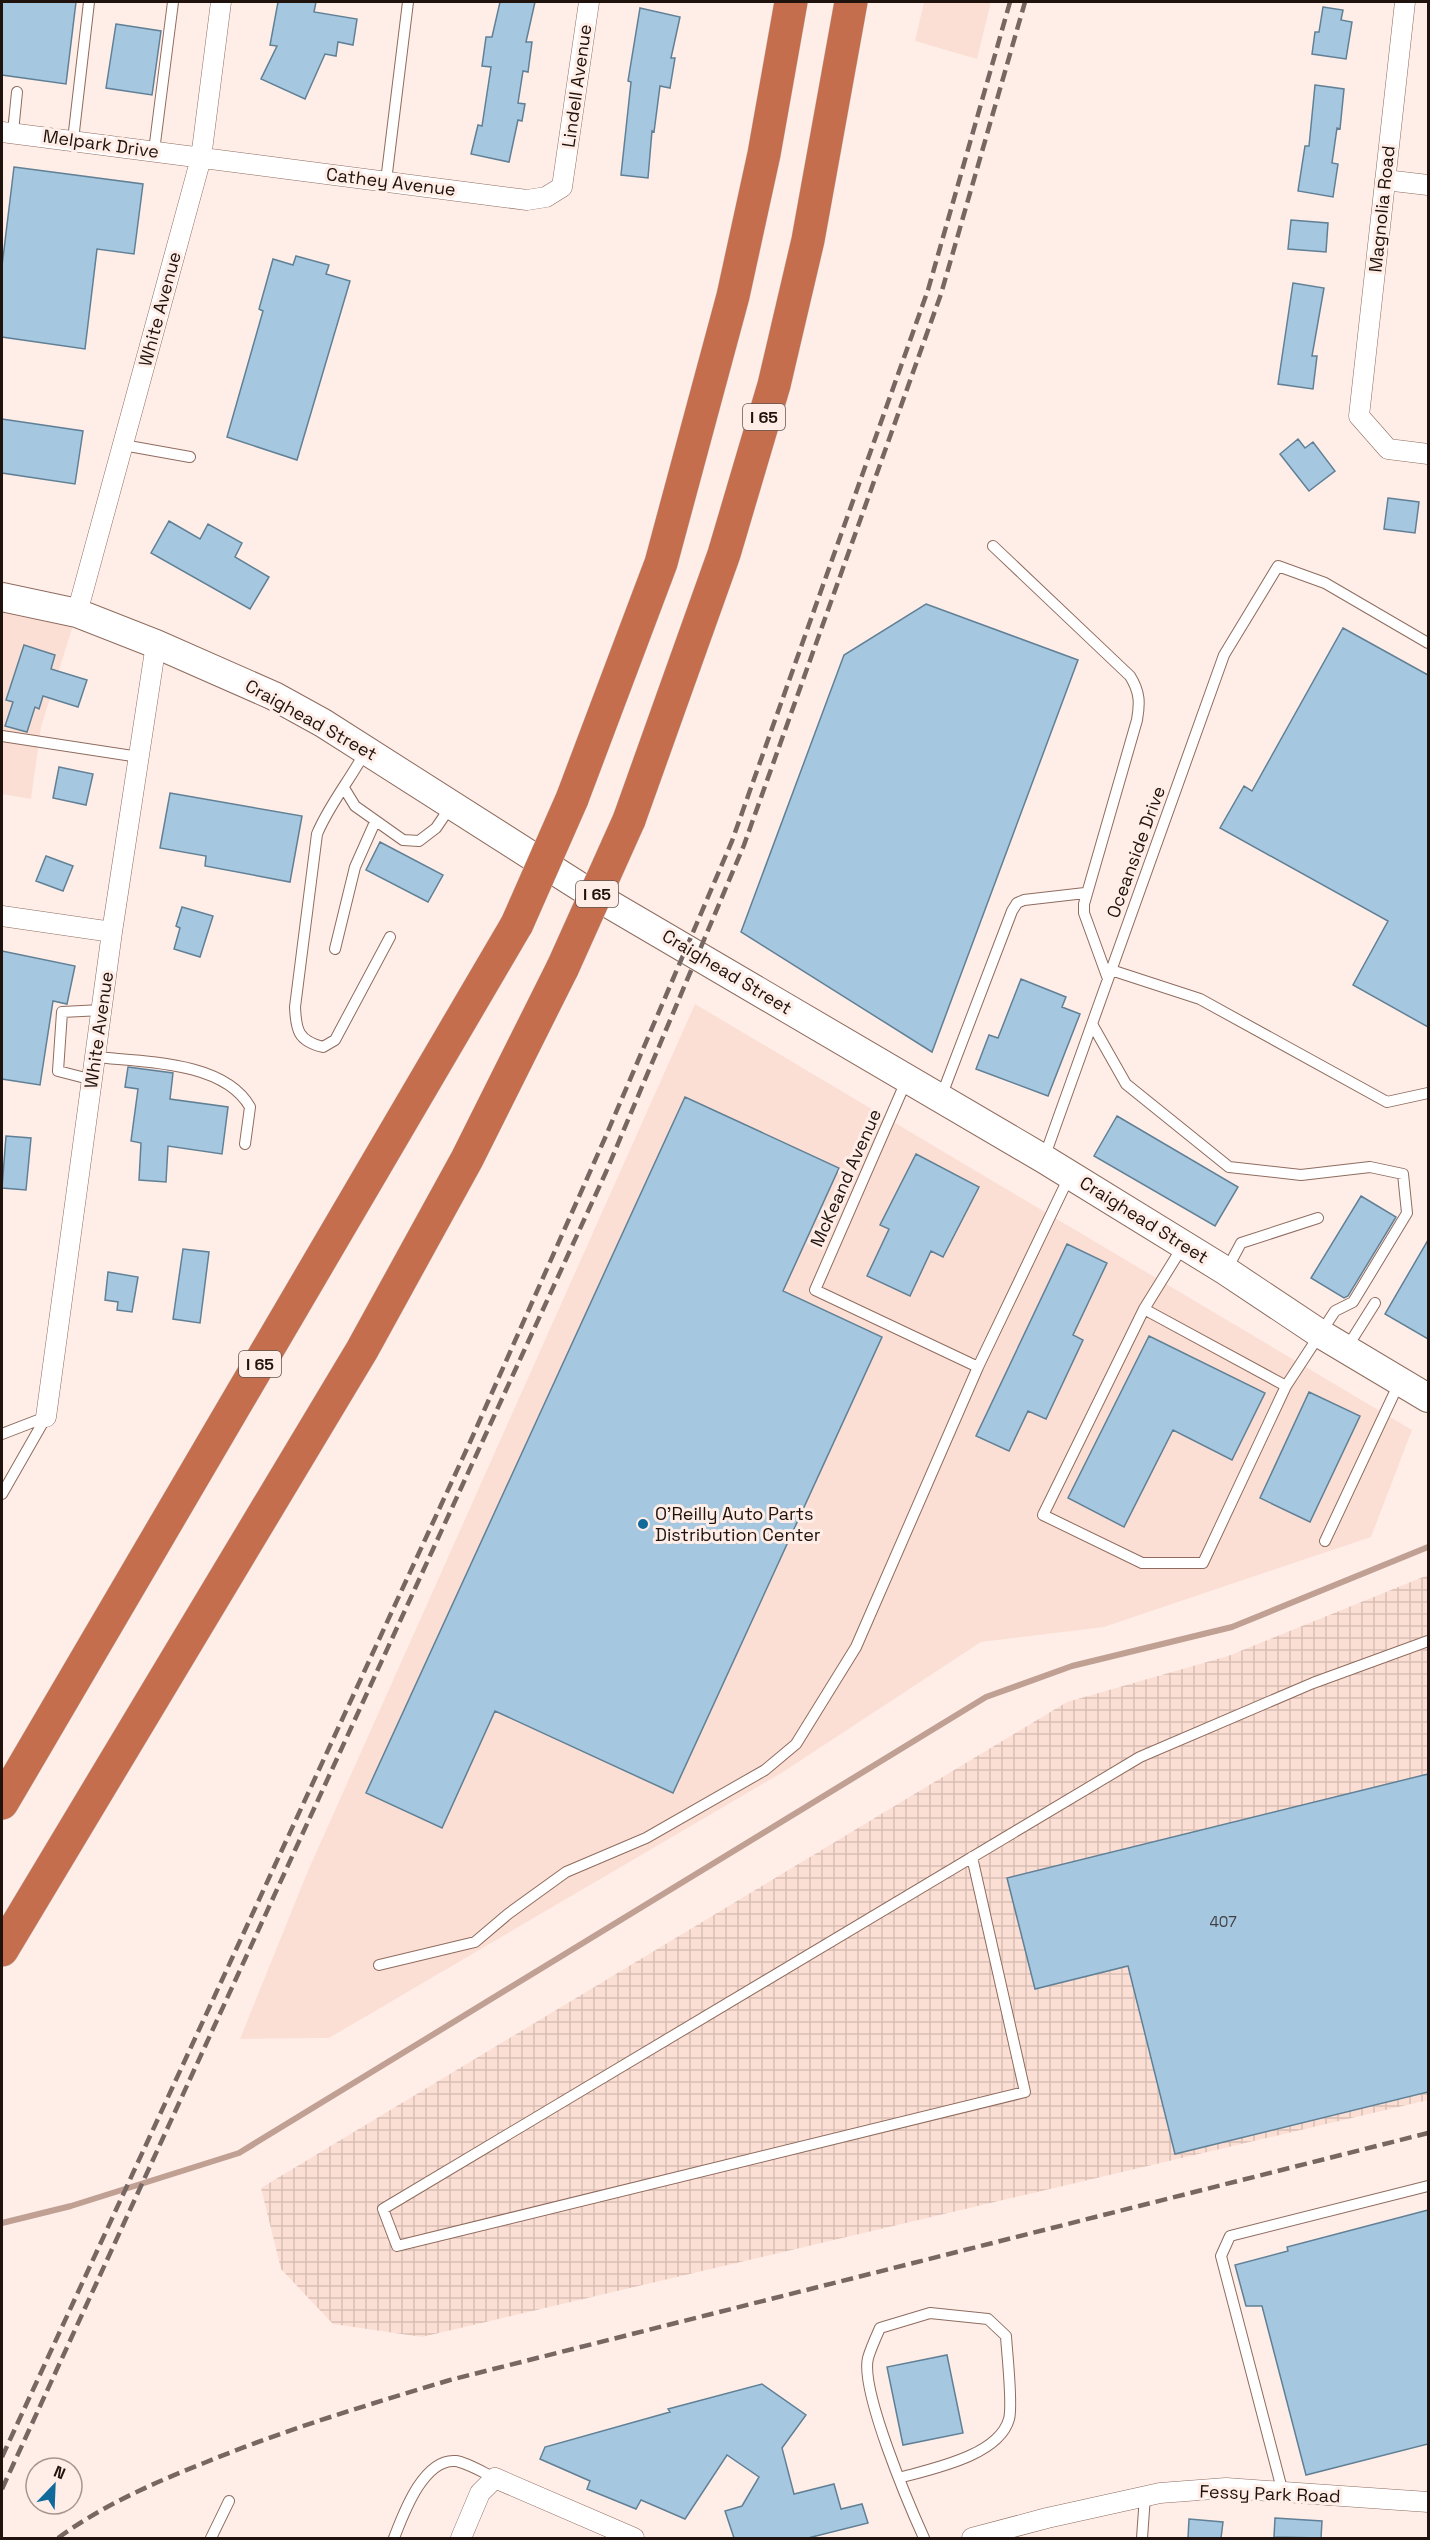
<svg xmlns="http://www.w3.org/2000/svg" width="1430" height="2540" font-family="'Space Grotesk',sans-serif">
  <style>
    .built { fill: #fcdfd4 }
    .industrial { fill: url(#industrial-grid) }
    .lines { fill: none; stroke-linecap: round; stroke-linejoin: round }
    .stream { stroke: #c1a094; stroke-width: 6 }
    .building { fill: #a5c7df; stroke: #618096; stroke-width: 1.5 }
    .lane-casing { stroke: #8f6c5f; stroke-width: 12 }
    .street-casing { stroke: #8f6c5f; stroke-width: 21 }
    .secondary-casing { stroke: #8f6c5f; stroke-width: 30 }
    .highway-casing { stroke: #d2d0cf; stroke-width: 34 }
    .lane { stroke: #fff; stroke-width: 10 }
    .street { stroke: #fff; stroke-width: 20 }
    .secondary { stroke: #fff; stroke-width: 28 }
    .highway { stroke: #c46e4e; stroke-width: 33 }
    .rail { stroke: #776762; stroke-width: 4.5; stroke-dasharray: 12 6; stroke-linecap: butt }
    .highway-bridge-casing { stroke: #d2d0cf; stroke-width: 34; stroke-linecap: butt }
    .highway-bridge { stroke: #c46e4e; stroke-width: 33 }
    .poi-dot { fill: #116a9a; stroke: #ffeee8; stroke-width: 2 }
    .labels { text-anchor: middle; stroke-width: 6; stroke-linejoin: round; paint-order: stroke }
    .number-label { font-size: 15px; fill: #413f42 }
    .shield { fill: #ffeee8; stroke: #63544f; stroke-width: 1.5 }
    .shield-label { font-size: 16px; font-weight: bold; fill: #20120d }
    .street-label { font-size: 18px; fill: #20120d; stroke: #ffeee8 }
    .poi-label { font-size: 18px; fill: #20120d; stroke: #ffeee8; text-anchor: start }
  </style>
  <defs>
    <pattern id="industrial-grid" width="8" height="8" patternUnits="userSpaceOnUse" patternTransform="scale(1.5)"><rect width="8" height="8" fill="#fcdfd4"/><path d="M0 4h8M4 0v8" fill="none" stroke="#d8beb5"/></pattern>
  </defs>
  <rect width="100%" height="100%" fill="#ffeee8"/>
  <path class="built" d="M924,2h67l-14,57 -62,-18z
    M2,597l75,16 -36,114 -10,72 -29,-5z
    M695,1004l717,426 -41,107 -267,90 -123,15 -198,130 -454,266 -89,1 67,-166z"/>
  <path class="industrial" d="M1428,1575v525l-1006,237 -89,-13 -52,-55 -20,-81 806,-486 161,-46z"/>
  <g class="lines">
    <path class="stream" d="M2,2223l69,-17 168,-53 747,-456 86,-31 160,-39 196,-80"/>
  </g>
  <path class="building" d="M2,2h74l-10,82 -64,-9z
    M278,2h38l-2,10 43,7 -4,26 -15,-3 -2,14 -11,-2 -20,45 -44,-20 16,-33 -7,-1z
    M500,2h35l-9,40h6l-4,30 -5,-1 -5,32 7,1 -3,17 -4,-1 -9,42 -38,-8 7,-29 4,1 9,-59 -9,-1 4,-29h6z
    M1323,7l20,3 -2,10 11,2 -6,37 -34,-5 3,-22h4z
    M640,8l40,9 -9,41h4l-5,30 -10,-2 -6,46 -2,-1 -4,47 -27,-3 10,-93 -3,-1z
    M116,24l45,7 -9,64 -46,-7z
    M1315,85l29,4 -4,40 -3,-1 -5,35 6,1 -5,33 -35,-6 7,-45h4z
    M14,167l129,17 -9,70 -37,-5 -12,100 -83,-12v-71z
    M1291,220l37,3 -2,29 -38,-3z
    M296,256l33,9 -3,9 24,7 -53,179 -70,-23 36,-126 -4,-2 14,-50 20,6z
    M1293,283l31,5 -12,68h5l-4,33 -35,-5z
    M2,419l81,12 -8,53 -73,-11z
    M1298,439l7,9 8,-6 22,29 -26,20 -29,-37z
    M1388,498l31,4 -4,31 -31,-4z
    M169,521l31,18 8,-15 34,19 -7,14 34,20 -19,32 -99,-56z
    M926,604l152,56 -146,392 -191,-120 103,-277z
    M1343,628l85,47v352l-75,-42 35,-64 -168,-93 24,-42 8,5z
    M24,645l31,10 -4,14 36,11 -9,27 -35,-11 -4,13 -4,-2 -8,25 -22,-6 8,-24 -7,-2z
    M59,767l34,7 -7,31 -33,-7z
    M170,793l132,23 -12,66 -85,-16 1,-10 -46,-8z
    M380,842l63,33 -15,27 -62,-32z
    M46,856l27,10 -10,25 -27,-10z
    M182,907l31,9 -13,41 -26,-8 6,-21 -4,-2z
    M2,951l73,15 -8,38 -14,-3 -13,84 -38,-6z
    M1021,979l45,18 -4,10 18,7 -32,82 -72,-27 13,-34 9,3z
    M128,1067l45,6 -3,26 58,8 -6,47 -54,-8 -2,36 -27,-2 2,-37 -10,-2 7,-52 -13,-2z
    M685,1097l154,71 -56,123 99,46 -209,456 -178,-82 -53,117 -76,-35z
    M1117,1116l121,71 -23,39 -121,-70z
    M6,1136l25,2 -5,52 -24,-2z
    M916,1154l63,33 -36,70 -12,-6 -21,45 -43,-20 22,-47 -9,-4z
    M1361,1196l35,21 -48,79 -4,2 -33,-20z
    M1428,1240v99l-43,-25z
    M1067,1244l40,19 -34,72 10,5 -37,79 -18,-8 -19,40 -33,-15z
    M183,1249l26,3 -9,71 -27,-4z
    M108,1272l30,5 -6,35 -15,-2 1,-8 -13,-2z
    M1149,1336l116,57 -33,67 -59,-30 -49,97 -56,-29z
    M1309,1392l51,24 -50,106 -50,-24z
    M1428,1774v318l-253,62 -47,-188 -93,23 -28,-111z
    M1428,2210v234l-122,31 -44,-169h-16l-11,-41 53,-14 -1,-4z
    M947,2355l16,78 -60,12 -16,-78z
    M762,2384l44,31 -24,33 12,46 40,-10 7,25 21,-5 6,19 -60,15h-74l-9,-27 17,-5 17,-29 -32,-22 -42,64 -44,-19 -5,9 -49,-20 3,-8 -50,-22 5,-12 125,-35 -2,-3z
    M1275,2518l47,3 -1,17 -47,-1z
    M1189,2519l34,3 -2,16h-33z"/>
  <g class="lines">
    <defs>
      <path id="lane" d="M13,132l4,-40
        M73,140l16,-138
        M154,151l19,-149
        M386,181l22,-179
        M123,445l67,12
        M993,546l137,130c10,16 10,27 7,44l-53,184v9l24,66
        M2,736l137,21
        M365,752c-15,28 -36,53 -48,82l-22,173c1,23 3,34 28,40l12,-7 55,-103
        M344,788l11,18 48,34 16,1 17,-13 15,-22
        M335,949l20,-82 20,-45
        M1111,970l89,29 187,103 41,-9
        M1092,1024l34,60 103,83 72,8 69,-8 33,7 4,39 -54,89 -18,9 -49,75 -83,177h-61l-99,-48 101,-206 39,-63
        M96,1057c47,5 128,4 154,50l-5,37
        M907,1079l-92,211 163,77
        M93,1080l-35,-9 4,-59 40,-2
        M941,1097l71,-186 5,-8 7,-3 61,-7
        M1044,1158l180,-503 54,-89 47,17 103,60
        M1226,1271l15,-28 77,-25
        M1144,1309l142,77
        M1346,1349l29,-46
        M2,1434l44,-17
        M2,1494l44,-77
        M1325,1541l75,-160
        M972,1857l53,235 -628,154 -14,-37 757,-452 173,-74 115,-42
        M379,1965l96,-23 33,-28 58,-42 80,-34 119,-68 31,-26 60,-97 122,-280 91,-190
        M899,2478c32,-9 100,-22 110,-59 4,-14 -2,-65 -3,-83l-18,-17 -58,-6 -50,15c-4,9 -9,20 -12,30 -8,32 41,147 56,180
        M1283,2493l-62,-237 9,-20 198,-50
        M211,2538l18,-37
        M394,2538c9,-23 29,-80 62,-77 12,2 28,12 39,17
        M1142,2538l3,-42"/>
      <path id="street" d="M1405,2l-46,414 29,33 40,5
        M2,132l525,68 19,-3 16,-10 27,-185
        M1385,180l43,5
        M77,613l124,-455 20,-156
        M2,916l110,16
        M46,1417l66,-485 44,-288
        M461,2538l19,-45 15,-15 139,60
        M972,2538l75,-20 113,-25 66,-5 202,14"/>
      <path id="secondary" d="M2,597l75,16 79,31 118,52 49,27 259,165 462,271 182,112 93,62 109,65"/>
      <path id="highway" d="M572,799l89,-236 72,-267 31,-142 27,-152
        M629,820l95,-266 50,-169 34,-145 43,-238
        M2,1803l515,-879
        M2,1950l360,-600 105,-191 96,-192"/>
    </defs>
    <use href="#lane" class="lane-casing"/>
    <use href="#street" class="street-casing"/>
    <use href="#secondary" class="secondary-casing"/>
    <use href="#highway" class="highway-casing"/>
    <use href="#lane" class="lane"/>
    <use href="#street" class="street"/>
    <use href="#secondary" class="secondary"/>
    <use href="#highway" class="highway"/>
    <path class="rail" d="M2,2457l469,-1017 134,-302 127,-297 196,-551 82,-288
      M2,2489l604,-1317 138,-327 197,-551 84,-292
      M58,2538c44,-32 95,-55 146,-75 80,-33 163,-58 246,-83l978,-247"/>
    <defs>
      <path id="highway-bridge" d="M517,924l55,-125
        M563,967l66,-147"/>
    </defs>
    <use href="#highway-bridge" class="highway-bridge-casing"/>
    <use href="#highway-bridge" class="highway-bridge"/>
  </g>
  <circle class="poi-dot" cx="643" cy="1524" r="6"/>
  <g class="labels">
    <g class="number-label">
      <text x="1223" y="1927">407</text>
    </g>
    <g class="shield">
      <rect x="743" y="404" width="42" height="26" rx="4.5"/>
      <rect x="576" y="881" width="42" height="26" rx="4.5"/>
      <rect x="239" y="1351" width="42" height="26" rx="4.5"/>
    </g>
    <g class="shield-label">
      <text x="764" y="423">I 65</text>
      <text x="597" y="900">I 65</text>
      <text x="260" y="1370">I 65</text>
    </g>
    <g class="street-label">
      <text transform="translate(577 86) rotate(-82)" y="6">Lindell Avenue</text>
      <text transform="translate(101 144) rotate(8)" y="6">Melpark Drive</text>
      <text transform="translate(391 182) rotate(7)" y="6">Cathey Avenue</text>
      <text transform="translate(1382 209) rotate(-84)" y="6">Magnolia Road</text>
      <text transform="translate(160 309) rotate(-75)" y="6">White Avenue</text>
      <text transform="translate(311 720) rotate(29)" y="6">Craighead Street</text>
      <text transform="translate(1136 852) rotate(-70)" y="6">Oceanside Drive</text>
      <text transform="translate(727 972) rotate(31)" y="6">Craighead Street</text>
      <text transform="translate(99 1030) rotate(-82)" y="6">White Avenue</text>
      <text transform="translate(846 1178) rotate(-66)" y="6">McKeand Avenue</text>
      <text transform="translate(1144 1220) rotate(32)" y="6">Craighead Street</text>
      <text transform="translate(1270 2494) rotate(2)" y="6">Fessy Park Road</text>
    </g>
    <g class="poi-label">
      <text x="655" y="1520">O'Reilly Auto Parts<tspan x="655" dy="21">Distribution Center</tspan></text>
    </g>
  </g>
  <rect width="1430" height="2540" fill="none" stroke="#20120d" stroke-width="6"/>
  <g transform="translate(54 2486) rotate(23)"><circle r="28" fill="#ffeee8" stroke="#a69690" stroke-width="1.5"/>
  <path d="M0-4.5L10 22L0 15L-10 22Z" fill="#116a9a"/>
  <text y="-9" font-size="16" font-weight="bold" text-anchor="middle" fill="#20120d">N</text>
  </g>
</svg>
